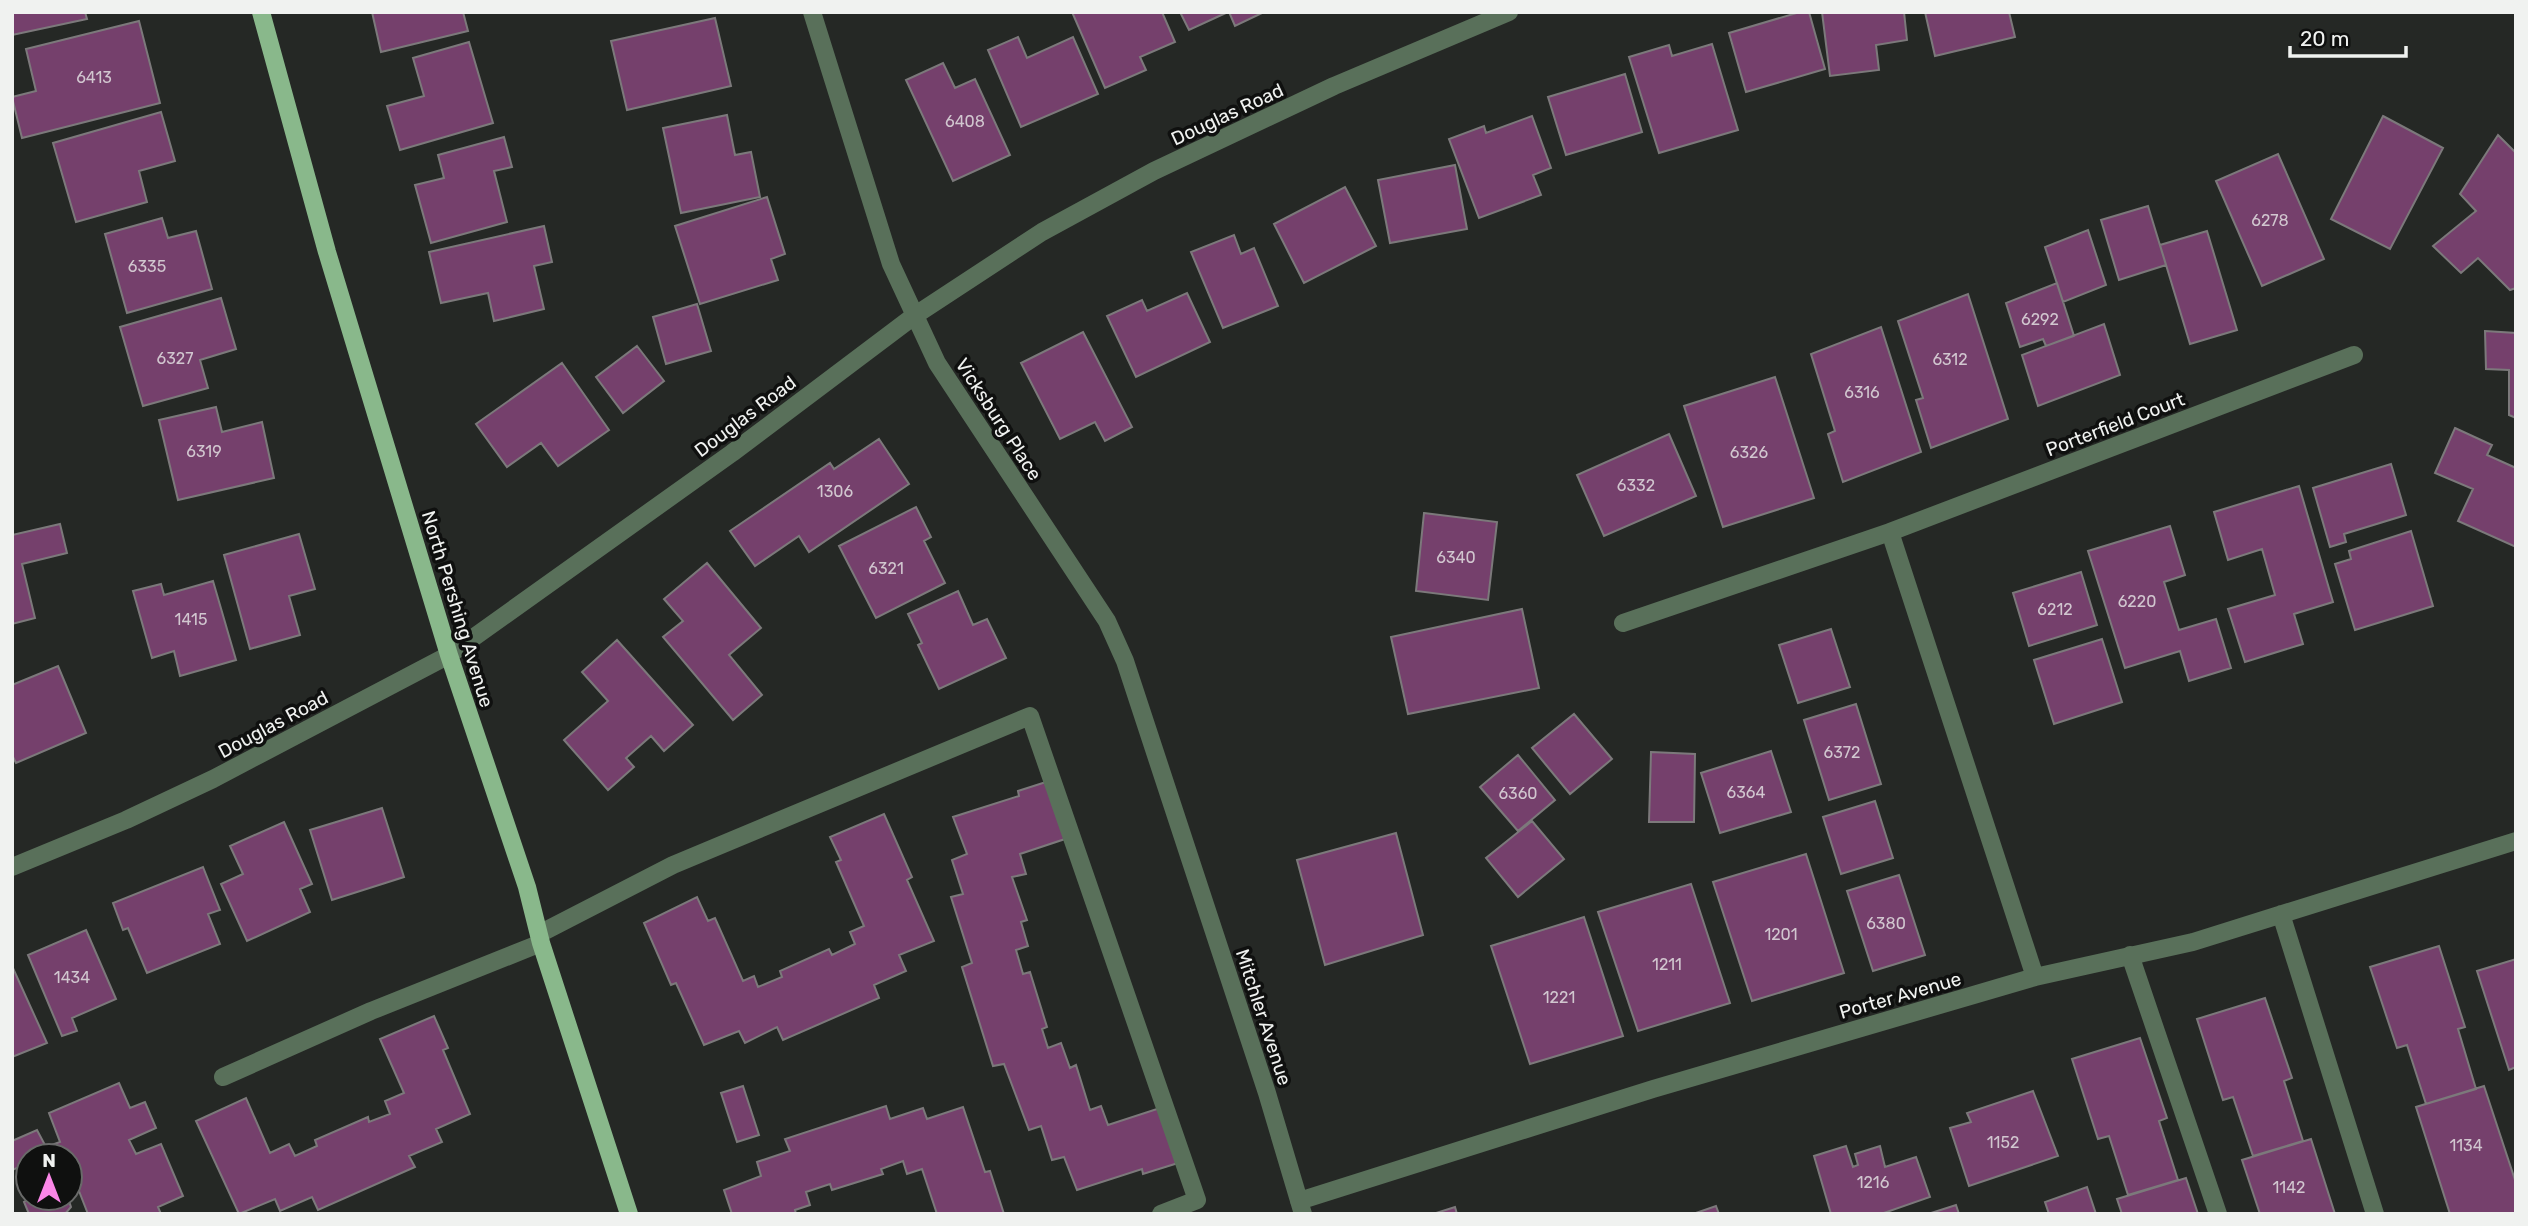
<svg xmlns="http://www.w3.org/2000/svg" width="2528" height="1226" font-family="Rubik,sans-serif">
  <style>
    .building { fill: #75406c; stroke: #7c797b; stroke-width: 2 }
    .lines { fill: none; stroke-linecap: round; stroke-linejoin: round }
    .minor { stroke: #59705a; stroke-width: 18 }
    .major { stroke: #89b88b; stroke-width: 18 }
    .labels { text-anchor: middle; stroke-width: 7; stroke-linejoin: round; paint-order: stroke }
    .number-label { font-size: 16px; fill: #d1c6cf }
    .street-label { font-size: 19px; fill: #f0f2f0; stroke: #0f100f }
  </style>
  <rect width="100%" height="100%" fill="#252825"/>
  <path class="building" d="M12,12h73l2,7 -75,16z
    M372,12h91l5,19 -87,21z
    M1072,12h90l13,30 -35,15 6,13 -41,18z
    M1180,12h48l-39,18z
    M1229,12h35l-29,14z
    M1800,12h9l16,57 -79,23 -17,-59z
    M1822,12h82l3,28 -31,5 3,25 -49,6z
    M1925,12h84l6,25 -80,19z
    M715,18l16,68 -104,24 -16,-69z
    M139,21l21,82 -138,35 -10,-41 24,-6 -10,-42z
    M1018,37l9,21 46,-21 25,57 -77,33 -33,-77z
    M469,42l24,81 -93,27 -13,-44 37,-10 -11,-38z
    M1712,44l26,86 -79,23 -30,-96 40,-12 3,11z
    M943,63l12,25 20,-9 35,76 -57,26 -47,-101z
    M1625,74l17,58 -76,23 -18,-58z
    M161,112l14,49 -36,10 8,31 -71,20 -23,-79z
    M727,115l8,40 16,-3 9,45 -79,16 -18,-85z
    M1532,116l19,52 -18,7 8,20 -62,23 -30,-79 35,-13 2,7z
    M2383,116l60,32 -53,101 -59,-30z
    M2498,135l18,18v135l-6,2 -32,-32 -17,15 -28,-27 43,-35 -16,-17z
    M504,137l8,30 -18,4 13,51 -76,21 -16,-58 29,-7 -6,-23z
    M2278,154l46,105 -62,27 -46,-105z
    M1455,165l12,64 -77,14 -12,-63z
    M1345,187l31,59 -72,37 -30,-59z
    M767,197l18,57 -14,5 7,21 -78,24 -25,-78z
    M2148,206l18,59 -47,15 -18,-60z
    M162,218l6,20 28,-7 16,58 -85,24 -22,-79z
    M544,226l8,36 -18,4 10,43 -50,12 -6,-28 -47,10 -12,-51z
    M2088,230l18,55 -43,17 -18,-55z
    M2207,231l30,99 -47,14 -30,-99z
    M1234,235l7,19 13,-6 24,58 -55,22 -32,-76z
    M2057,283l17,53 -28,10 -3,-7 -23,8 -14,-44z
    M1187,293l23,49 -74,35 -29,-61 35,-16 5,11z
    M1968,294l40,125 -77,29 -15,-48 7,-2 -25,-77z
    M221,298l15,51 -36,11 8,28 -65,18 -23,-79z
    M697,304l14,47 -45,13 -13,-47z
    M2104,324l16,51 -82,31 -16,-51z
    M1881,327l40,125 -78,30 -15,-48 7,-3 -24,-77z
    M2485,331l31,2v85l-7,-3v-45l-23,-1z
    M1083,332l49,95 -27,14 -10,-19 -35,17 -39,-76z
    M637,346l27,35 -41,32 -27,-36z
    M562,363l47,67 -51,36 -17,-23 -34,24 -31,-43z
    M1775,377l39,121 -91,29 -39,-121z
    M216,407l6,25 40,-10 12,56 -96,22 -19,-80z
    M2455,428l37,17 -5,10 29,13v79l-58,-26 15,-32 -38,-16z
    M1669,434l27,62 -92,40 -27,-61z
    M879,439l30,45 -100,68 -10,-16 -44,30 -25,-35 100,-68 4,6z
    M2391,464l15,51 -62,19 2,8 -16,5 -17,-59z
    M2299,486l34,116 -39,12 9,30 -58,18 -17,-53 47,-14 -13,-46 -34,11 -14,-48z
    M916,507l15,30 -7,4 21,42 -69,35 -37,-72z
    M1424,513l73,9 -9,78 -72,-9z
    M60,524l7,29 -45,11 13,54 -23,6v-89z
    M2170,526l15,49 -21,7 15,48 37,-11 15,49 -42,13 -9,-30 -55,17 -37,-117z
    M2411,531l22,75 -78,24 -20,-66 16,-5 -2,-8z
    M299,534l16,55 -26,7 11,39 -50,14 -26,-94z
    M707,563l54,65 -32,27 33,40 -29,25 -70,-83 20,-16 -19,-22z
    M2081,572l16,53 -68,21 -16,-53z
    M213,581l23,79 -56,16 -6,-25 -22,7 -19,-67 28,-7 3,11z
    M958,591l15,34 14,-6 19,39 -67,31 -21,-44 4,-2 -14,-29z
    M1522,609l17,79 -131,26 -17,-77z
    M1831,629l19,58 -52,16 -19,-58z
    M2102,639l20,63 -68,22 -20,-64z
    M617,640l76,85 -29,26 -13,-15 -25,22 8,9 -26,23 -44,-50 44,-39 -26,-29z
    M58,666l28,67 -70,30 -4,-8v-70z
    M1856,704l25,80 -52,16 -25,-80z
    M1574,714l38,45 -42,35 -38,-46z
    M1771,751l20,61 -71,21 -19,-60z
    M1651,752l44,2 -1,68h-45z
    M1518,755l37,45 -37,31 -38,-44z
    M1049,781l19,57 -48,16 6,20 -14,3 15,43 -6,2 7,24 -12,4 7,24 7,-2 17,55 -5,2 6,19 13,-5 9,25 6,-3 14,45 11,-4 7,19 52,-17 18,55 -35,11 -1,-5 -65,21 -13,-33 -12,3 -11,-34 -12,4 -25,-66 -11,2 -31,-99 10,-4 -21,-66 12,-3 -11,-34 15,-6 -14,-37 66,-21 -1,-5z
    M1875,801l18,57 -52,16 -18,-57z
    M382,808l22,69 -72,23 -22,-70z
    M884,814l28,63 -5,3 27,61 -35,14 7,16 -32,14 5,13 -96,42 -6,-13 -32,16 -6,-12 -35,14 -28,-62 -5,2 -27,-62 53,-26 11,24 7,-3 28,63 11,-5 4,11 24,-10 -2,-6 49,-22 3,6 23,-11 -5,-12 14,-6 -28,-64 5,-2 -11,-23z
    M1532,821l32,38 -46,38 -32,-39z
    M284,822l28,62 -12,5 10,23 -63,29 -26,-57 22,-10 -13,-28z
    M1396,833l27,102 -98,30 -28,-105z
    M1806,854l38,119 -92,28 -39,-119z
    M203,867l17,43 -12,4 12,30 -73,29 -19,-45 -5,2 -10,-27z
    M1899,875l26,80 -52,16 -26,-80z
    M1691,884l39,119 -92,28 -40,-119z
    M1584,917l39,119 -93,28 -39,-118z
    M86,930l30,69 -44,19 5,13 -15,5 -34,-81z
    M2439,946l26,81 -7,2 18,60 -50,15 -19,-59 -10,3 -27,-81z
    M2516,959v108l-7,3 -32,-99z
    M12,966l35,77 -35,14z
    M2265,998l27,80 -8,3 19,60 -50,15 -20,-59 -10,3 -26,-81z
    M434,1016l14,32 -5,2 27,64 -34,15 6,13 -33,14 6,11 -97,43 -6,-13 -32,14 -5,-12 -36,15 -43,-93 50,-23 24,55 19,-9 6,12 22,-10 -2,-6 53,-23 1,5 21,-8 -5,-13 19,-8 -24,-54z
    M2140,1038l27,80 -8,3 19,59 -50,15 -19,-59 -11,3 -26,-80z
    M119,1083l11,25 15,-6 11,26 -27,12 7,14 25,-10 22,52 -25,11 3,7h-73l-11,-28 -7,3v-33h-42v36l-11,-24 -5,2v-29l25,-11 9,17 14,-5 -11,-29z
    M743,1086l16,49 -22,7 -16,-49z
    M2484,1086l32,97v31h-66l-34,-107z
    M2033,1091l25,65 -89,30 -19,-58 21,-6 -4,-9z
    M886,1106l4,13 33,-11 4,11 36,-12 22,65 5,-1 14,43h-67l-15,-45 -15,5 -4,-13 -22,8 2,5 -51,16 -2,-6 -24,8 4,13 -15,5 1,4h-64l-8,-24 37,-14 -4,-14 33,-11 -5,-12z
    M2311,1139l24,75h-75l-18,-54z
    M1846,1146l7,21 5,-2 -3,-11 25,-8 5,21 31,-10 14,40 -49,17h-50l-17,-58z
    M2186,1178l12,36h-76l-5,-15z
    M2087,1187l9,27h-47l-4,-12z
    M68,1198l3,9 -6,7h-36l-5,-12 7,-4z
    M1956,1205l3,9h-31z
    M1716,1206l3,8h-26z
    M1455,1207l2,7h-24z"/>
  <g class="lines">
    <path class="minor" d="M812,12l79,252 46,99 170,258 18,40 142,432 36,121
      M1623,623l267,-91
      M12,867l114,-47 87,-41 236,-124 283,-202 182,-137 128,-84 112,-61 180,-85 175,-74
      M2281,914l94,300
      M539,934l134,-69 357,-149 167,484 -36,14
      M2130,955l88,259
      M2035,977l-145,-445 464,-177
      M223,1077l148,-66 170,-68
      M1299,1201l354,-112 382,-112 158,-35 323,-101"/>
    <path class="major" d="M261,12l66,240 122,403 78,232 14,56 88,271"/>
  </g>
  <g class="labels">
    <g class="number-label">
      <text x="94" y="83">6413</text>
      <text x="965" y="127">6408</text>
      <text x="2270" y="226">6278</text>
      <text x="147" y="272">6335</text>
      <text x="2040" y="325">6292</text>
      <text x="175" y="364">6327</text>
      <text x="1950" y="365">6312</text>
      <text x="1862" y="398">6316</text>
      <text x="204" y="457">6319</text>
      <text x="1749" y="458">6326</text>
      <text x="1636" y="491">6332</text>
      <text x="835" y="497">1306</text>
      <text x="1456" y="563">6340</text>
      <text x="886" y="574">6321</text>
      <text x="2137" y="607">6220</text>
      <text x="2055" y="615">6212</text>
      <text x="191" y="625">1415</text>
      <text x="1842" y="758">6372</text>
      <text x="1746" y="798">6364</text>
      <text x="1518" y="799">6360</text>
      <text x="1886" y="929">6380</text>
      <text x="1781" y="940">1201</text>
      <text x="1667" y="970">1211</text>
      <text x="72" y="983">1434</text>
      <text x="1559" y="1003">1221</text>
      <text x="2003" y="1148">1152</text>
      <text x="2466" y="1151">1134</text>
      <text x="1873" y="1188">1216</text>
      <text x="2289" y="1193">1142</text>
    </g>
    <g class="street-label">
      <text transform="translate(1227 114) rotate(-25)" y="7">Douglas Road</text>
      <text transform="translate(745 416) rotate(-37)" y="7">Douglas Road</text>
      <text transform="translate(999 419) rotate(57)" y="7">Vicksburg Place</text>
      <text transform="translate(2115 424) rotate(-21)" y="7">Porterfield Court</text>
      <text transform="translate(458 609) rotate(73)" y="7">North Pershing Avenue</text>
      <text transform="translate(273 724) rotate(-28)" y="7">Douglas Road</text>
      <text transform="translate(1900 995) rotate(-16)" y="7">Porter Avenue</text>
      <text transform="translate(1264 1017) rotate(72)" y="7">Mitchler Avenue</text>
    </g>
  </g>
  <rect width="2528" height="1226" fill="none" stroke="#f0f2f0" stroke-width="28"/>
  <g transform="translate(49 1177)"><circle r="33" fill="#0f100f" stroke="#696a69" stroke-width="2"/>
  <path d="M0-5L12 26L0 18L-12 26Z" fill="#fa87e7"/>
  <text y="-10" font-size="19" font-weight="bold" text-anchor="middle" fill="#f0f2f0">N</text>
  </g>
  <path d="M2290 46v10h116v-10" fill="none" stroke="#f0f2f0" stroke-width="3.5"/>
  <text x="2300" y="46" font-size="21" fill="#f0f2f0" stroke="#0f100f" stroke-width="5" paint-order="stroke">20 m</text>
</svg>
